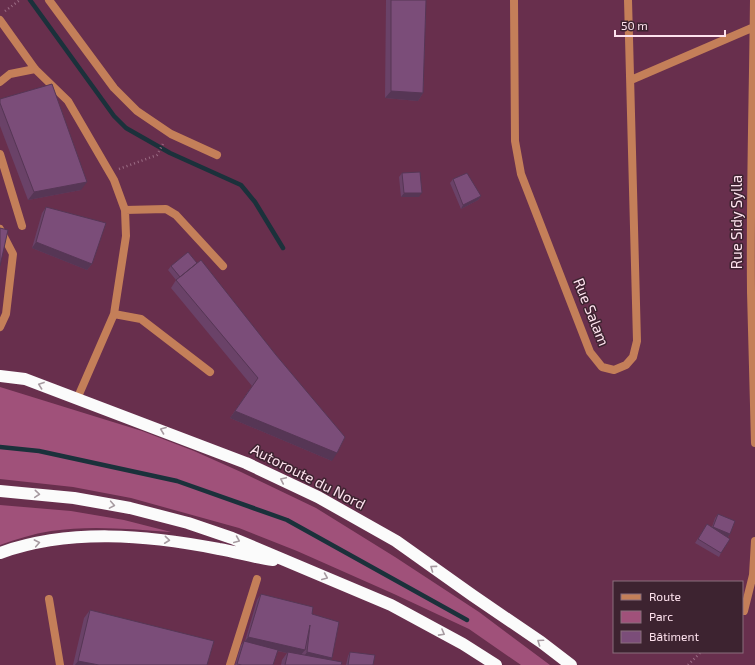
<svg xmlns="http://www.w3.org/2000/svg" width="755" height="665" font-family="'Exo 2',sans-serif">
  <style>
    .green { fill: #a0517a }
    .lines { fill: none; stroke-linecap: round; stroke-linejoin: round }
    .stream { stroke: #1b313b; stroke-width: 4.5 }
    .path { stroke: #9b6c84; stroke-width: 2.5; stroke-dasharray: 1 3; stroke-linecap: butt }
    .lane { stroke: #c47f59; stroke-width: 8 }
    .street { stroke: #c47f59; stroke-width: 8 }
    .highway { stroke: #fbfbfb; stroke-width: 12 }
    .wall { fill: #6a4268 }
    .shaded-wall { fill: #563655 }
    .building { fill: #7b4d79; stroke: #563655 }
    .oneway { stroke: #a69aa0 }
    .labels { text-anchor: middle; stroke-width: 3; stroke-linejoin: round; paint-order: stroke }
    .street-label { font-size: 15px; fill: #fee2ee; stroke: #3d2330 }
  </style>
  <rect width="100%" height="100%" fill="#682f4d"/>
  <path class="green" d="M0,387l142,44 52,20 47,21 75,36 79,49 84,55 71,53h-29l-52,-36 -75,-35 -97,-43 -58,-23 -108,-30 -58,-11 -73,-8z
    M0,505l71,6 53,9 47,12c-40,-3 -81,-7 -120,-1 -18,3 -35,8 -51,14z"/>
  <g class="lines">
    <path class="stream" d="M30,0l84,116 12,12 44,25 71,32 14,17 28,46
      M0,447l39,4 138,30 110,39 180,100"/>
    <path class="path" d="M5,11l15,-11
      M119,169l38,-14 7,-13
      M688,665l13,-13"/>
    <path class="lane" d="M0,20l35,49 33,32 46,79 11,30 1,26 -12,78 -37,85
      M0,82l10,-8 25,-5
      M0,154l22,72
      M125,210l41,-1 10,6 47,51
      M0,229l13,25 -7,60 -6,13
      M114,314l27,5 69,53"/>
    <path class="street" d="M49,0l65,88 23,23 34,23 46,21
      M514,0l1,141 6,33 69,178 12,15 12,3 12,-5 7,-8 4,-16 -9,-341
      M754,0c-1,97 -4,194 -3,291 1,51 3,102 4,152
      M631,80l123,-53
      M49,599l11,66
      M744,611l9,-36 2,-34
      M230,665l27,-86"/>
    <path class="highway" d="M0,376l25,3 221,84 72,34 78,44 76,54 69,47 30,23
      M0,491l74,7 56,10 58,15 44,15 159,67 72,39 33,21
      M0,553c70,-25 147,-18 219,-4 18,3 36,9 54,11"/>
  </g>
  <path class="wall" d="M386,0h40l-3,93 -5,8 -33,-3z
    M0,99l81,91 -53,10 -28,-74z
    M402,173l17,24h-18l-2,-20z
    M453,179l28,17 -3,4 -17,9 -11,-26z
    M46,207l46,57 -5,6 -55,-22 10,-35z
    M171,266l161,195 -102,-43 22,-32 -81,-98 5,-8 -8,-10z
    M718,514l12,20 -2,3 -7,16 -2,4 -24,-14 12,-19 5,3 3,-9z
    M261,594l51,20 19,46 10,5h-60l1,-5 5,-7 -10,-2 -4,14h-38l6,-20 3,-4h1l12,-41z
    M90,610l117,55h-134l11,-47z
    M350,652l23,13h-27l2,-9z"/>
  <path class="shaded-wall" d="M391,91l32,2 -5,8 -33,-3z
    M87,182l-6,8 -53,10 6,-8z
    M404,193h18l-3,4h-18z
    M481,196l-3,4 -17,9 2,-4z
    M36,242l56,22 -5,6 -55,-22z
    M235,411l102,42 -5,8 -102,-43z
    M713,527l17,7 -3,4 -17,-7z
    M248,637l57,13 -5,6 -12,-4 -1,1 -43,-10z
    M307,652l25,6 -4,6 -25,-6z
    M78,661l21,4h-24z"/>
  <path class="building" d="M391,0h35l-3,93 -32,-2z
    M52,84l35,98 -53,10 -34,-89v-4z
    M420,172l2,21h-18l-2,-20z
    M467,173l14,23 -18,9 -10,-26z
    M46,207l60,16 -14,41 -56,-22z
    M0,228l8,2 -8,36z
    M188,252l9,11 -17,14 -9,-11z
    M201,260l75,95 69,82 -8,16 -102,-42 23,-33 -82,-98z
    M718,514l17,7 -5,13 -17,-7z
    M707,524l23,15 -9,14 -23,-14z
    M261,594l52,13 -1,7 27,8 -7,36 -25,-6 3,-27 -5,25 -57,-13z
    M90,610l124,31 -7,24h-108l-21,-4z
    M244,641l34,9 -5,15h-31l-5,-1z
    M288,652l54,10 -1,3h-56z
    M350,652l25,3 -2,10h-25z"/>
  <defs><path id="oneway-chevron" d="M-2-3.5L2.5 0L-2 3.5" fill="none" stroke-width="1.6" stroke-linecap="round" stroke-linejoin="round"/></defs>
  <g class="oneway">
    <use href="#oneway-chevron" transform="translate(41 385) rotate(-160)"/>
    <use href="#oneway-chevron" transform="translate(163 430) rotate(-159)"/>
    <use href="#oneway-chevron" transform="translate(283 480) rotate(-155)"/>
    <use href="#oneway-chevron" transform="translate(37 494) rotate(5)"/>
    <use href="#oneway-chevron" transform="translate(112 505) rotate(10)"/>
    <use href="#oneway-chevron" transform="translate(167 540) rotate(6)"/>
    <use href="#oneway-chevron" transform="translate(237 540) rotate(23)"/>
    <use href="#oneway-chevron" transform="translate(37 543) rotate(-11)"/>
    <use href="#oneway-chevron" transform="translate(433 568) rotate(-144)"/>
    <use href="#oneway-chevron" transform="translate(325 577) rotate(23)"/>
    <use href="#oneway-chevron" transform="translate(442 633) rotate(29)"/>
    <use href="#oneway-chevron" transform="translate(540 642) rotate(-145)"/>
  </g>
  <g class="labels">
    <g class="street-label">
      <text transform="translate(737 222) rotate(-90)" y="5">Rue Sidy Sylla</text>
      <text transform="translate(591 312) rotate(68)" y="5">Rue Salam</text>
      <text transform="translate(308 477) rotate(27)" y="5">Autoroute du Nord</text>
    </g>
  </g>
  <rect x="613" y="581" width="130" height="72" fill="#3d2330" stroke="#8a6f7c"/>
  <rect x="621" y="594" width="20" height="6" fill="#c47f59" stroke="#8a6f7c"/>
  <text x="649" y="601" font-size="12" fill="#fee2ee">Route</text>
  <rect x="621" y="611" width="20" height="12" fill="#a0517a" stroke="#8a6f7c"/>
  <text x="649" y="621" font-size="12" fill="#fee2ee">Parc</text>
  <rect x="621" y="631" width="20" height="12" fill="#7b4d79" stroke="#8a6f7c"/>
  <text x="649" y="641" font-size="12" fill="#fee2ee">Bâtiment</text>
  <path d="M615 30v6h110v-6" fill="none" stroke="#fee2ee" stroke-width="2"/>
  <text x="621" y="30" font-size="12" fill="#fee2ee" stroke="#3d2330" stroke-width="3" paint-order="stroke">50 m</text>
</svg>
